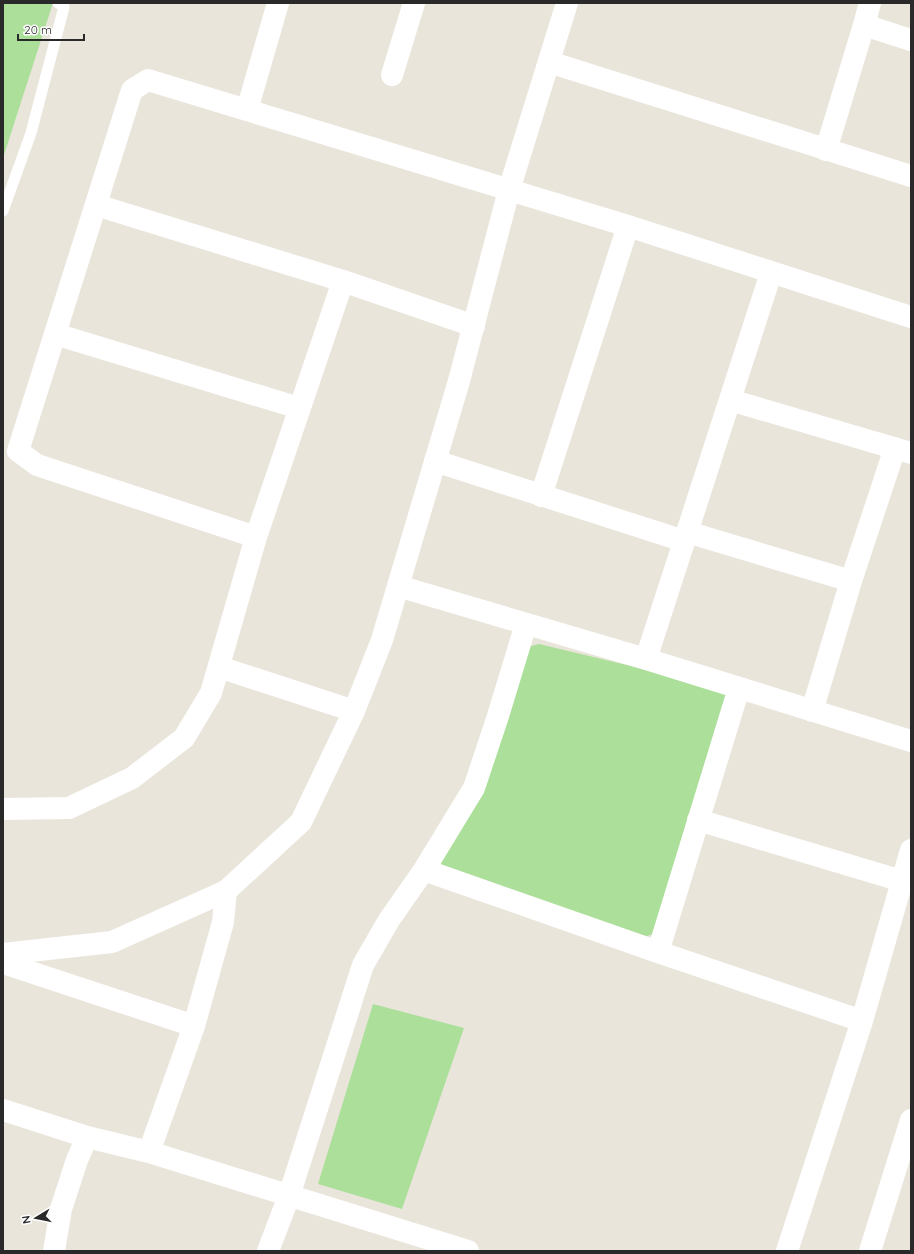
<svg xmlns="http://www.w3.org/2000/svg" width="914" height="1254" font-family="Quicksand,sans-serif">
  <style>
    .green { fill: #abdf9a }
    .lines { fill: none; stroke-linecap: round; stroke-linejoin: round }
    .service { stroke: #fff; stroke-width: 11 }
    .minor { stroke: #fff; stroke-width: 22 }
    .tertiary { stroke: #fff; stroke-width: 22 }
  </style>
  <rect width="100%" height="100%" fill="#eae5db"/>
  <path class="green" d="M3,3h50l-50,155z
    M539,644l184,44 6,16 -72,229 -17,5 -202,-74 90,-217z
    M373,1004l91,24 -62,181 -84,-25z"/>
  <g class="lines">
    <path class="service" d="M3,211l28,-78 33,-126 -6,-4"/>
    <path class="minor" d="M864,25l6,-22
      M549,62l362,114
      M392,75l22,-72
      M247,110l31,-107
      M826,150l38,-125 47,15
      M96,205l247,76 131,45
      M55,334l244,74
      M730,400l181,53
      M435,461l249,80
      M541,496l87,-270
      M687,532l164,49
      M256,537l-219,-72 -19,-14 114,-361 16,-10 480,146 283,91
      M398,586l248,73 265,82
      M646,659l125,-386
      M219,667l135,44
      M812,711l39,-130 44,-133
      M3,809l66,-1 63,-30 52,-40 27,-45 45,-156 87,-256
      M698,820l204,61
      M424,870l234,82 204,69
      M658,952l81,-264
      M3,963l191,63
      M3,1110l84,27 -10,23 -16,49 -7,42
      M87,1137l62,15 319,99
      M149,1152l45,-126 29,-104 3,-31
      M268,1251l21,-55 74,-231 26,-45 35,-50 50,-82 24,-72 28,-92
      M787,1251l75,-230 49,-171
      M870,1251l41,-131"/>
    <path class="tertiary" d="M3,954l109,-12 114,-51 75,-69 53,-111 28,-71 77,-259 50,-191 58,-187"/>
  </g>
  <rect width="914" height="1254" fill="none" stroke="#292929" stroke-width="8"/>
  <g transform="translate(36 1218) rotate(260)" stroke="#ffffff" stroke-width="3" paint-order="stroke">
  <path d="M0-3L7 15L0 10L-7 15Z" fill="#292929"/>
  <text y="-6" font-size="11" font-weight="bold" text-anchor="middle" fill="#292929">N</text>
  </g>
  <path d="M18 34v6h66v-6" fill="none" stroke="#292929" stroke-width="2"/>
  <text x="24" y="34" font-size="12" fill="#292929" stroke="#ffffff" stroke-width="3" paint-order="stroke">20 m</text>
</svg>
